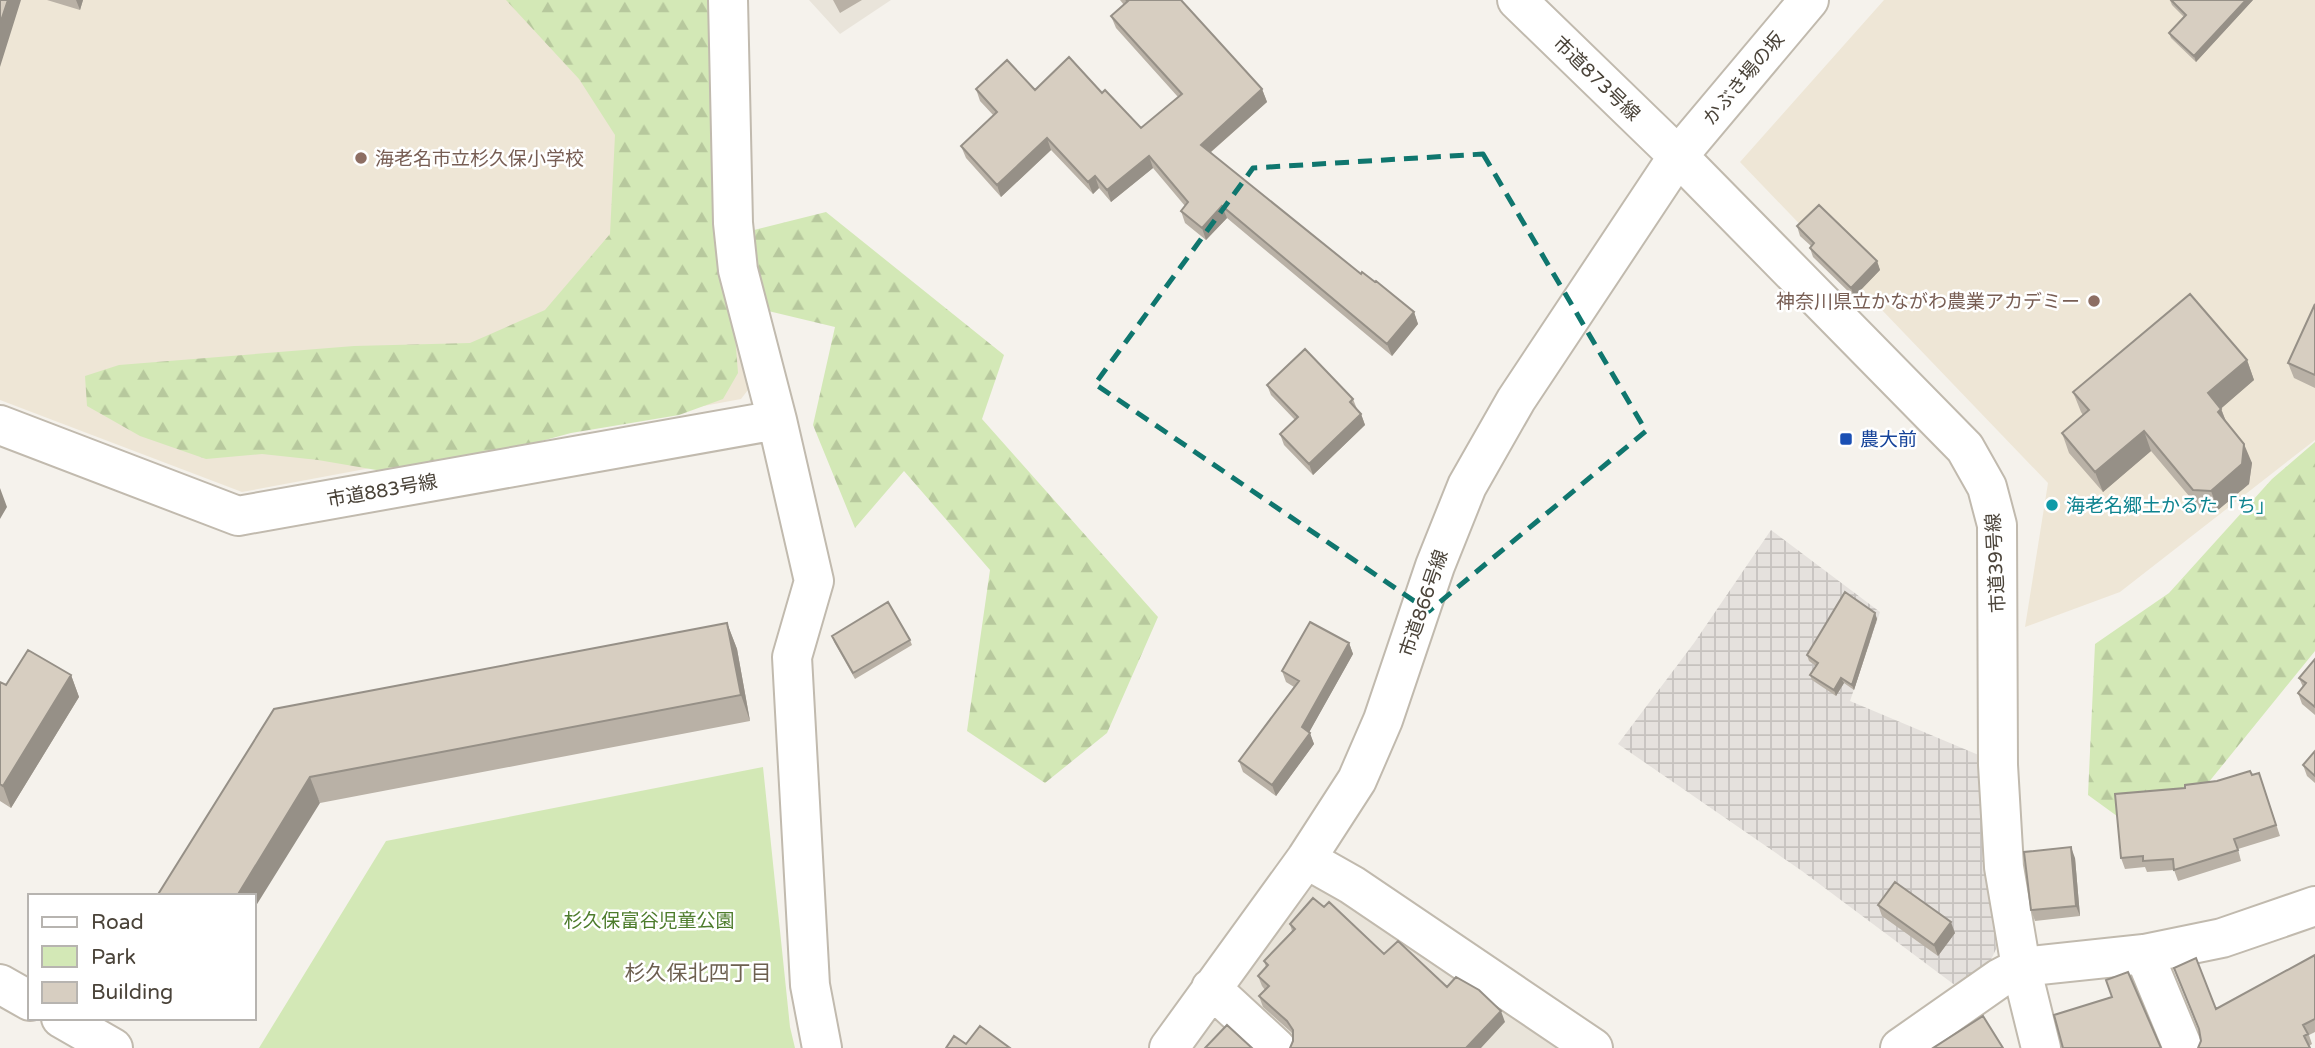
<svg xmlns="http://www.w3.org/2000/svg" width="2315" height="1048" font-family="'Varela Round','Noto Sans JP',sans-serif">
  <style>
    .residential { fill: #e9e4da }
    .industrial { fill: url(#industrial-grid) }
    .education { fill: #eee6d6 }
    .green { fill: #d3e8b6 }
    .forest { fill: url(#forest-firs) }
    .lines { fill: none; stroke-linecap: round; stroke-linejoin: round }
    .minor-casing { stroke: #c1baae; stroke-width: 42 }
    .minor { stroke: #fff; stroke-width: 38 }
    .wall { fill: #b9b1a6 }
    .shaded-wall { fill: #969087 }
    .building { fill: #d7cec1; stroke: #969087; stroke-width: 2 }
    .marked { fill: none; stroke: #0f766e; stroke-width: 5; stroke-dasharray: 14 9; stroke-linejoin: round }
    .education-dot { fill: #8d6e63; stroke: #fff; stroke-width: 2.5 }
    .transit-dot { fill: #1a4fb4; stroke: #fff; stroke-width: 2.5 }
    .culture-dot { fill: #0f9aa8; stroke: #fff; stroke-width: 2.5 }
    .labels { text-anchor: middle; stroke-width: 5; stroke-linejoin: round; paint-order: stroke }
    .street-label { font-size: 19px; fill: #4a4339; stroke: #fff }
    .education-label { font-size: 19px; fill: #785e54; stroke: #fff; text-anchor: start }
    .transit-label { font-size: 19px; fill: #164399; stroke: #fff; text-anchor: start }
    .culture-label { font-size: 19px; fill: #0d838f; stroke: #fff; text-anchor: start }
    .park-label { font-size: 19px; fill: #4d7c2c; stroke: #fff }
    .neighbourhood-label { font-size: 21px; fill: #6d6050; stroke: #fff }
  </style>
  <defs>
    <pattern id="industrial-grid" width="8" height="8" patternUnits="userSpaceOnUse" patternTransform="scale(1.75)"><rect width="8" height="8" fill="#e5e1dd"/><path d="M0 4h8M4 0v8" fill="none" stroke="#c6c2be"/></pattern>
    <pattern id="forest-firs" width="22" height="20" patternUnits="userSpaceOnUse" patternTransform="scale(1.75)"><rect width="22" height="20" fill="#d3e8b6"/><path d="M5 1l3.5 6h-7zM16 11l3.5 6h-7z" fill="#b7c89d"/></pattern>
  </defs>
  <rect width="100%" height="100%" fill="#f5f2ec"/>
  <path class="residential" d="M809,0h82l-51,34z
    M1315,883l252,165h-381z"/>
  <path class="industrial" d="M1771,530l109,82 -30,89 131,55 15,193 -7,15 -33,22 -154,-115 -184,-127 76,-101z"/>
  <path class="education" d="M0,0h709l42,386 -10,13 -499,93 -242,-92z
    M1884,0h431v440l-195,152 -95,35 23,-144 -308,-321z"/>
  <path class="green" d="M763,767l27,260 5,21h-536l127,-207z"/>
  <path class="forest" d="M506,0h203l29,373 -15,26 -44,16 -108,18 -144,39h-39l-70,-12 -56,-6 -56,5 -66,-23 -53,-30 -2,-30 34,-11 235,-19 116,-3 75,-33 65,-76 5,-99 -36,-56z
    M826,212l178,143 -22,64 176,198 -51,116 -62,50 -78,-52 23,-161 -86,-99 -49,57 -42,-103 22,-98 -84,-20 -1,-76z
    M2315,442v209l-141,174 -24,15 -62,-45 7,-151 74,-51 103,-114z"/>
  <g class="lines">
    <defs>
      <path id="minor" d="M728,0l5,223 5,47 39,150 37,161 -22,76 18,328 12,63
        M1517,0l161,156 287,292 22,39 10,38 1,240 6,102 17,100 20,81
        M0,425l238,91 539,-96
        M1306,859l46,26 241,163
        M2144,954l39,94
        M0,984l30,17
        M1211,988l65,60
        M61,1018l52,30
        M1169,1048l137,-189 51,-79 26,-60 52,-154 32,-80 49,-86 162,-244 131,-156
        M1900,1048l100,-70 21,-11 123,-13 78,-16 93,-32"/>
    </defs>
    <use href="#minor" class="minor-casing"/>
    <use href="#minor" class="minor"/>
  </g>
  <path class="wall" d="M47,0h36l-3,10z
    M833,0h29l-22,13z
    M1120,0h61l81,89 5,13 -57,51 151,121 53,38 4,12 -26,32 -165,-138 -21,22 -21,-17 -4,-12 4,-5 -32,-38 -42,34 -12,-14 -6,6 -42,-44 -50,47 -35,-39 -5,-12 33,-30 -14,-15 -4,-12 59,1 67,3 39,35 37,-31 -62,-69 -5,-12 13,-11z
    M2170,0h83l-57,62 -25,-24 -2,-5 15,-16 -12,-12z
    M1797,226l80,35 3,9 -26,27 -41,-40 -3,-9 1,-2 -11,-10z
    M2315,304v84l-21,-10 -6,-15z
    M2247,360l7,20 -33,28 5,14 26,41 -3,21 -31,26 -18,-1 -49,-58 -48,41 -34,-39 -7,-20 21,-18 -2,-3 -8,-20z
    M1267,385l86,14 4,10 4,5 4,11 -52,50 -29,-30 -4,-11 15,-14 -24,-25z
    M1875,613l2,6 -23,71 -10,-7 -8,13 -24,-16 -2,-5 6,-9 -7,-5 -2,-6z
    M727,623l10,26 13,72 -430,82 -46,-94z
    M832,636l78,4 2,5 -57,34 -21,-37z
    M1349,643l4,11 -44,78 5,12 -38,52 -33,-24 -4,-11 55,-74 -8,-5 -4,-11z
    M2315,659v56l-13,-11 -4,-11 5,-6 -4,-9z
    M71,675l8,22 -68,111 -11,-7v-119l6,3z
    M2315,751v32l-8,-7 -4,-11z
    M2252,775l11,9 17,52 -42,13 3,12 -63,20 -4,-11 -27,2 -2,-5 -20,2 -4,-11 64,-70z
    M2075,858l5,58 -45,5 -4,-11z
    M1878,905l77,28 -17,23 -56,-40z
    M1324,907l60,47 63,33 58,35 -212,19v-6l-2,-3 -28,-25 -4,-11 6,-6 -3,-4 -4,-10 8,-9 -2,-6 28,-30 -2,-7z
    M2315,955v77l-6,3 3,9 -3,2 -108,-5 -1,-10 16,-22z"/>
  <path class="shaded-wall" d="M8,0h13l-21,67v-43z
    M76,0h7l-3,10z
    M2246,0h7l-57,62 -2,-6z
    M1262,89l5,13 -62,55 -4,-12z
    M1047,138l4,12 -50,47 -4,-12z
    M1149,156l4,12 -42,34 -4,-12z
    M1095,176l4,12 -6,6 -5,-12z
    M1222,206l5,12 -21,22 -4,-12z
    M1877,261l3,9 -26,27 -3,-9z
    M1414,312l4,12 -26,32 -5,-12z
    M2247,360l7,20 -38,33 -8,-20z
    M2221,409l8,20 -11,-17z
    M1361,414l4,11 -52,50 -4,-11z
    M2144,431l7,20 -48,41 -8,-20z
    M2244,444l8,19 -3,21 -31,26 -7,-19z
    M0,488l7,19 -7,12z
    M1875,613l2,6 -23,71 -2,-5z
    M727,623l10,26 13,72 -9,-26z
    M1349,643l4,11 -47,84 -4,-11z
    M71,675l8,22 -68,111 -8,-22z
    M1841,678l3,5 -8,13 -2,-6z
    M1310,733l4,11 -38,52 -4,-11z
    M310,777l10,26 -66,106v-13h-17z
    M2071,847l4,11 5,58 -4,-10z
    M1951,922l4,11 -17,23 -4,-11z
    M1501,1011l4,11 -24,26h-15z"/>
  <path class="building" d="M0,0h8l-8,24z
    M1126,0h55l81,89 -61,56 160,129 1,-2 13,10 1,-1 38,31 -27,32 -165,-138 -20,22 -21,-17 7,-9 -39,-46 -42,34 -12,-14 -7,6 -41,-44 -50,47 -36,-39 36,-34 -21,-23 31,-29 28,30 34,-33 33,36 3,-3 36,38 41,-34 -71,-78 17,-15z
    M2171,0h75l-52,56 -25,-23 17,-18z
    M1819,205l58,56 -26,27 -41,-40 4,-5 -17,-17z
    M2190,294l57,66 -39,33 13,16 -3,3 26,32 -2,20 -31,27 -18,-1 -49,-59 -49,41 -33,-39 27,-23 -16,-18z
    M2315,304v71l-27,-12z
    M1305,349l48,50 -3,3 11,12 -52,50 -29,-30 18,-17 -31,-32z
    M1845,592l30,21 -23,72 -11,-7 -7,12 -24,-15 8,-12 -11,-8z
    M888,602l22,38 -57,33 -21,-37z
    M1310,622l39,21 -47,84 8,6 -38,52 -33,-24 60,-80 -17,-10z
    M727,623l14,72 -431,82 -73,119h-80l117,-187z
    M28,650l43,25 -68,111 -3,-2v-102l6,3z
    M2315,659v48l-17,-14 8,-10 -7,-5z
    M2315,751v25l-12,-11z
    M2250,771l2,4 7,-2 17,52 -42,14 4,11 -64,20 -1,-11 -30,2v-5l-22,2 -6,-64 70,-6v-3l32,-4z
    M2071,847l5,59 -45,4 -7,-58z
    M1895,882l56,40 -17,23 -56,-40z
    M1313,898l11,9 5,-5 55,52 14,-13 49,46 9,-10 23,13 22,21 -35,37h-176l3,-7v-11l-6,-9 -28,-25 10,-10 -11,-10 10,-11 -4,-4 31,-32 -5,-5z
    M2315,955v64l-12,6 5,9 -4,2 6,12h-112l3,-7 -2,-12 -25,-61 22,-10 20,51z
    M2128,972l33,76h-98l-9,-33 58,-18 -6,-17z
    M1983,1016l20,32h-70z
    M1227,1025l25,23h-47z
    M980,1026l30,22h-64l8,-12 12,8z"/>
  <path class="marked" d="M1483,154l163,277 -217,180 -334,-227 158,-216z"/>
  <g class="education-dot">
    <circle cx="361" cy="158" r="7"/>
    <circle cx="2094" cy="301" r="7"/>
  </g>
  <rect class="transit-dot" x="1839" y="432" width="14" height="14" rx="3.5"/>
  <circle class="culture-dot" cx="2052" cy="505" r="7"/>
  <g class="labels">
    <g class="street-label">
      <text transform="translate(1597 78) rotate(44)" y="7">市道873号線</text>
      <text transform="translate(1743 78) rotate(-50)" y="7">かぶき場の坂</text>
      <text transform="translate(382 490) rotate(-10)" y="7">市道883号線</text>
      <text transform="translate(1995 563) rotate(-93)" y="7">市道39号線</text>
      <text transform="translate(1423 603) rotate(-71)" y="7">市道866号線</text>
    </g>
    <g class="education-label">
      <text x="375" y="165">海老名市立杉久保小学校</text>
      <text x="2080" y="308" text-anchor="end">神奈川県立かながわ農業アカデミー</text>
    </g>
    <g class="transit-label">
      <text x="1860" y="446">農大前</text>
    </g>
    <g class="culture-label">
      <text x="2066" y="512">海老名郷土かるた「ち」</text>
    </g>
    <g class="park-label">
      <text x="649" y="927">杉久保富谷児童公園</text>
    </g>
    <g class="neighbourhood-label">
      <text x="698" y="980">杉久保北四丁目</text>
    </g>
  </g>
  <rect x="28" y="894" width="228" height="126" fill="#ffffff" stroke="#b7b4b0" stroke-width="2"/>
  <rect x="42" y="917" width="35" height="10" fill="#ffffff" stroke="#b7b4b0" stroke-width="2"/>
  <text x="91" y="929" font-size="21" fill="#4a4339">Road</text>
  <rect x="42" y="946" width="35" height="21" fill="#d3e8b6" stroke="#b7b4b0" stroke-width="2"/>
  <text x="91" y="964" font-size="21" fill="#4a4339">Park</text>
  <rect x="42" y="982" width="35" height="21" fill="#d7cec1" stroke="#b7b4b0" stroke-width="2"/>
  <text x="91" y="999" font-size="21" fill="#4a4339">Building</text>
</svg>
